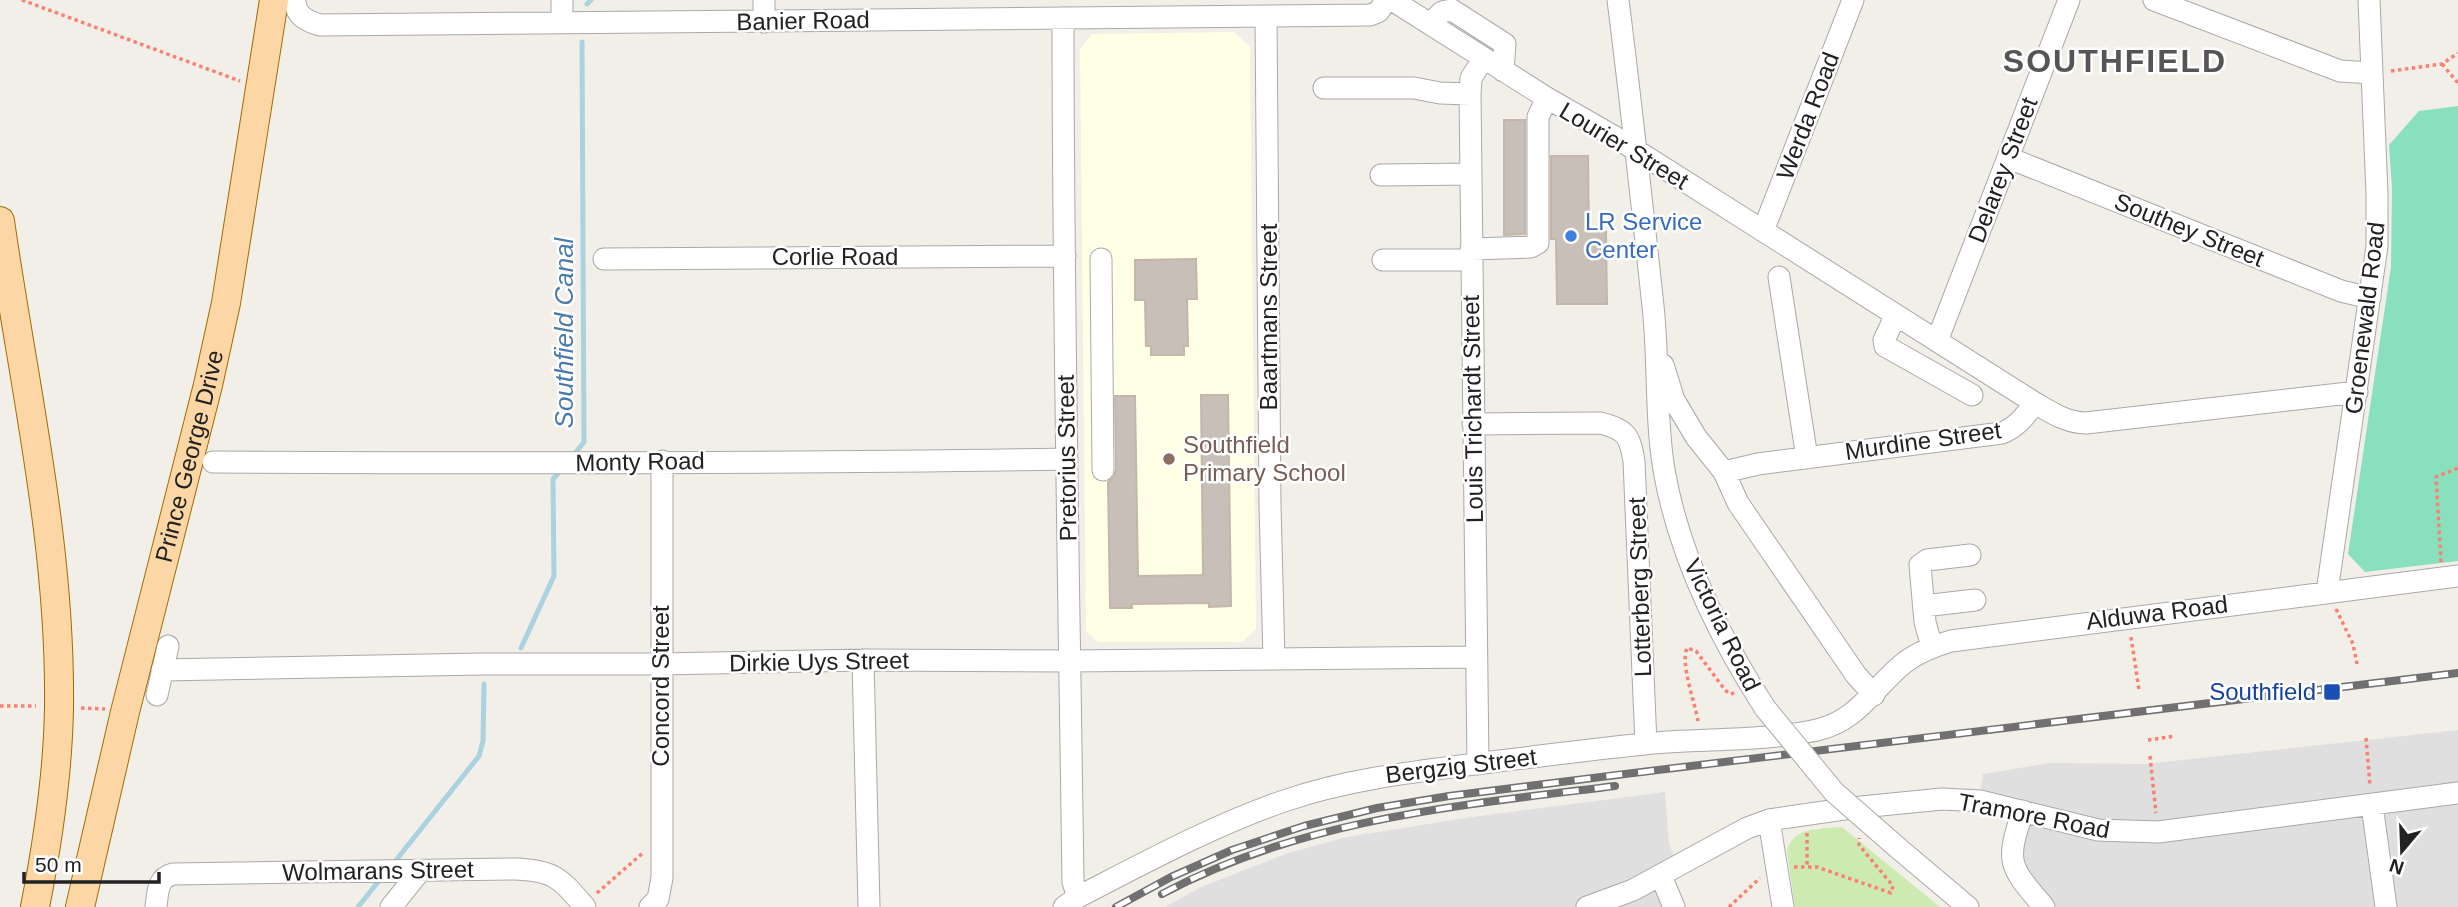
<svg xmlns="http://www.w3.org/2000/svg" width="2458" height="907" font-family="Arial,sans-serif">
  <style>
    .residential { fill: #e0dfdf }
    .education { fill: #ffffe5 }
    .grass { fill: #cdebb0 }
    .pitch { fill: #88e0be }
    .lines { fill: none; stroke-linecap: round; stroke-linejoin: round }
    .stream { stroke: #aad3df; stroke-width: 5 }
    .building { fill: #c7bfb8; stroke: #c4b6ab; stroke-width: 2 }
    .minor-casing { stroke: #a9a9a9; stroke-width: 23 }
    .major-casing { stroke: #a06b00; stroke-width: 30 }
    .path { stroke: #fa8072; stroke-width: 3.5; stroke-dasharray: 3.5 3.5; stroke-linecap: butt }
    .minor { stroke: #fff; stroke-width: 21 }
    .major { stroke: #fcd6a4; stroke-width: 28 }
    .rail-casing { stroke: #707070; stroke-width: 8 }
    .rail { stroke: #fff; stroke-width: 5; stroke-dasharray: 16; stroke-linecap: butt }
    .minor-bridge-casing { stroke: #a9a9a9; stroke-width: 23; stroke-linecap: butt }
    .minor-bridge { stroke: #fff; stroke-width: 21 }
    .shop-dot { fill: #3f7fe0; stroke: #fff; stroke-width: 2.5 }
    .education-dot { fill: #8d6e63; stroke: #fff; stroke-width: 2.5 }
    .transit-dot { fill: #1a4fb4; stroke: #fff; stroke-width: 2.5 }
    .labels { text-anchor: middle; stroke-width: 5; stroke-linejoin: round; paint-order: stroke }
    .street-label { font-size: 24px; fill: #222; stroke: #fff }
    .shop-label { font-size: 24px; fill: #366cbe; stroke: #fff; text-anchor: start }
    .education-label { font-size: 24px; fill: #785e54; stroke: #fff; text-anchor: start }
    .transit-label { font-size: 24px; fill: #164399; stroke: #fff; text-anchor: end }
    .water-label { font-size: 26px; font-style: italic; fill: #4a7aab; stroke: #fff }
    .district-label { font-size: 32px; font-weight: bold; letter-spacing: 2px; fill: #555; stroke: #fff }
  </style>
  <rect width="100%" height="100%" fill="#f2efe9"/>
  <path class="residential" d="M2458,730v177h-412l-28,-37 7,-60 -46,-10 4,-26 66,-11 96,1z
    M1665,792l4,52 9,21 -16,10 13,32h-510l36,-20 87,-34 59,-16 125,-20z"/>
  <path class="education" d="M1234,32l16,15 6,582 -14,13h-144l-12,-11 -6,-582 12,-15z"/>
  <path class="grass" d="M1842,827l98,80h-145l-8,-56c6,-25 34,-22 55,-24z"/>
  <path class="pitch" d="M2458,106v455l-93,11 -17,-18 43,-287 1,-79 -3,-43 30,-34z"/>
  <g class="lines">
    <path class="stream" d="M587,4l4,-4
      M573,456l11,-14 -2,-400
      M521,648l33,-72 -1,-97 9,-10
      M393,864l86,-108 4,-15 1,-57
      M358,907l24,-30"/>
  </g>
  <path class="building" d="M1504,120h21v114l-21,1z
    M1551,156h37l1,76h17l1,72h-50l-1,-65h-5z
    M1196,259l1,40h-10l1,47h-4v9h-33v-9h-5l-1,-46h-10v-40z
    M1201,395h27l3,211 -22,1v-4l-77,1v4h-22l-2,-126 6,-5 2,-7 -1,-74h20l3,180 65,-1z"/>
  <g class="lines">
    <defs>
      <path id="minor" d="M295,0c0,16 12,21 25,25 350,-4 700,-5 1050,-10l8,-3 9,-12
        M562,0v22
        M764,0v22
        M1392,0l155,98 68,39 420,266
        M1618,0c13,102 24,204 35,306 6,54 2,110 11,164 15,86 54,165 101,238
        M2154,0l186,71 32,2
        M1266,16l4,489 4,154
        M1063,18c0,288 6,576 10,864l5,15
        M1430,24l12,-12 10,-2 53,34 -2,27
        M1324,88h90l26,5 30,1
        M2009,158l332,133 29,7
        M1381,175l90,-1
        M1763,231l90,-231
        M1471,249l60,-2 7,-4v-126l9,-19
        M604,259l461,-3
        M1101,259l2,211
        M1383,260h88
        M1779,277l28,181
        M1896,315l-12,25 1,6 87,49
        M1937,341l132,-341
        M1663,365l11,35 22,37 28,35 14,31 118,172 18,20
        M1473,424l127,-1c26,6 30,13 34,38l12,283
        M213,462c284,1 569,2 854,-3
        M1724,472l34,-8 244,-31c15,-6 23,-17 33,-30 17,10 32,20 51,20l271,-31
        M2327,592l50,-346v-52l-8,-194
        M1924,606l51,-6
        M1932,647l-7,-25 -5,-57 7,-5 43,-5
        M863,660l6,247
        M162,670l320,-6h179l202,-4 208,1 405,-4
        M157,695l11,-49
        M1478,764l-8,-670 1,-16 13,-20
        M2372,805l14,102
        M2023,811c-18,52 -14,55 21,96
        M1769,820l14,87
        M1898,848l70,59
        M1661,876l13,31
        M156,907c2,-15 1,-29 17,-33l341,-5c40,1 46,9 71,38
        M391,907l29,-36
        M650,907l8,-8 4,-21v-417
        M1064,907l14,-10c68,-35 134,-71 206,-96 67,-23 137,-30 207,-39 51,-6 102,-13 153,-18 57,-6 116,-2 173,-14 41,-9 57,-43 87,-67 14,-11 30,-17 47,-22l507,-65
        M1587,907l46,-17 114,-62 22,-8 82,-12 91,-9 38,2 118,29 60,2 300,-39"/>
      <g id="major">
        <path d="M0,221c23,161 61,322 59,486 -1,67 -11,134 -24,200"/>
        <path id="s1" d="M80,907l45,-195 83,-327 18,-82 48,-303"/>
      </g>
    </defs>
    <use href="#minor" class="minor-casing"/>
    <use href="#major" class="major-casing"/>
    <path class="path" d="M22,0l218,81
      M2442,64l16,19
      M2391,71l51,-7 16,-11
      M2441,562l-5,-85 22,-9
      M2336,609l17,35 4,20
      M2131,637l8,53
      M0,706h36
      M81,708l24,1
      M1698,721c-3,-18 -18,-58 -11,-73l9,3 29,39 5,4 5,-1
      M2366,738l4,47
      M2148,740l27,-4
      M2150,756l6,57
      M1807,833v33
      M1794,867h23l74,26 2,-7 -34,-41v-7
      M597,893l47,-41
      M1729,907l31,-29"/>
    <use href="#minor" class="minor"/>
    <use href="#major" class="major"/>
    <defs>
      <path id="rail" d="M1162,894c140,-75 299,-89 453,-108
        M1116,907l55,-30 61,-27 72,-24 73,-18 72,-12 176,-22 833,-101"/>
    </defs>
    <use href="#rail" class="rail-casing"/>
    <use href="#rail" class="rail"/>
    <defs>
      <path id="minor-bridge" d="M1765,708l69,84 64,56"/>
    </defs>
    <use href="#minor-bridge" class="minor-bridge-casing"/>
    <use href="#minor-bridge" class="minor-bridge"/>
  </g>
  <circle class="shop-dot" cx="1571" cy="236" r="7"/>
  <circle class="education-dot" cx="1169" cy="459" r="7"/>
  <rect class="transit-dot" x="2323" y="683" width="18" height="18" rx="3.5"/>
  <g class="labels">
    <g class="street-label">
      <text transform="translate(803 21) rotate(-1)" y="8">Banier Road</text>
      <text transform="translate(1808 116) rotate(-69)" y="8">Werda Road</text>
      <text transform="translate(1624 146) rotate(31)" y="8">Lourier Street</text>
      <text transform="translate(2003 170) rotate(-69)" y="8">Delarey Street</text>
      <text transform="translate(2189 230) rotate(22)" y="8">Southey Street</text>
      <text x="835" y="265">Corlie Road</text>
      <text transform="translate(1269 317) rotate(-90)" y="8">Baartmans Street</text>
      <text transform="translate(2365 318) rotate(-83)" y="8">Groenewald Road</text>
      <text transform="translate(1473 409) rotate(-91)" y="8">Louis Trichardt Street</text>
      <text transform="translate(1923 441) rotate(-8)" y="8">Murdine Street</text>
      <text dy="8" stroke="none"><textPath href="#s1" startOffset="464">Prince George Drive</textPath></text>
      <text transform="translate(1067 458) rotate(-91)" y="8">Pretorius Street</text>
      <text transform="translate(640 462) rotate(-1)" y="8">Monty Road</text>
      <text transform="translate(1640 587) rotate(-92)" y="8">Lotterberg Street</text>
      <text transform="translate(2157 613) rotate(-7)" y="8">Alduwa Road</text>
      <text transform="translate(1722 625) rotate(64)" y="8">Victoria Road</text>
      <text transform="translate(819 662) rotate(-1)" y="8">Dirkie Uys Street</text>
      <text transform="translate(661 686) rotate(-90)" y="8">Concord Street</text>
      <text transform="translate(1461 766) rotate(-7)" y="8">Bergzig Street</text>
      <text transform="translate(2034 816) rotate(11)" y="8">Tramore Road</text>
      <text transform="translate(378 871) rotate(-1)" y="8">Wolmarans Street</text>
    </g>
    <g class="shop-label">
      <text x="1585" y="230">LR Service<tspan x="1585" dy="28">Center</tspan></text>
    </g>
    <g class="education-label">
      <text x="1183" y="453">Southfield<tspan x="1183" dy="28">Primary School</tspan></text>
    </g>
    <g class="transit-label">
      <text x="2316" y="700">Southfield</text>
    </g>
    <g class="water-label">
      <text transform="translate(564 333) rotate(-90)" y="9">Southfield Canal</text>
    </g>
    <g class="district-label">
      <text x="2115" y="72">SOUTHFIELD</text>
    </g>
  </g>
  <g transform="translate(2402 851) rotate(199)" stroke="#ffffff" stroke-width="5" paint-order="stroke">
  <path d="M0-5L12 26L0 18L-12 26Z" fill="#222222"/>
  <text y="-10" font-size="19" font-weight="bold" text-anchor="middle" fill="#222222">N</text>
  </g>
  <path d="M24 872v10h135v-10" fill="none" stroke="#222222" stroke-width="3.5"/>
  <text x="35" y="872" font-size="21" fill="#222222" stroke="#ffffff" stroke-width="5" paint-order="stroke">50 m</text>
</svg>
